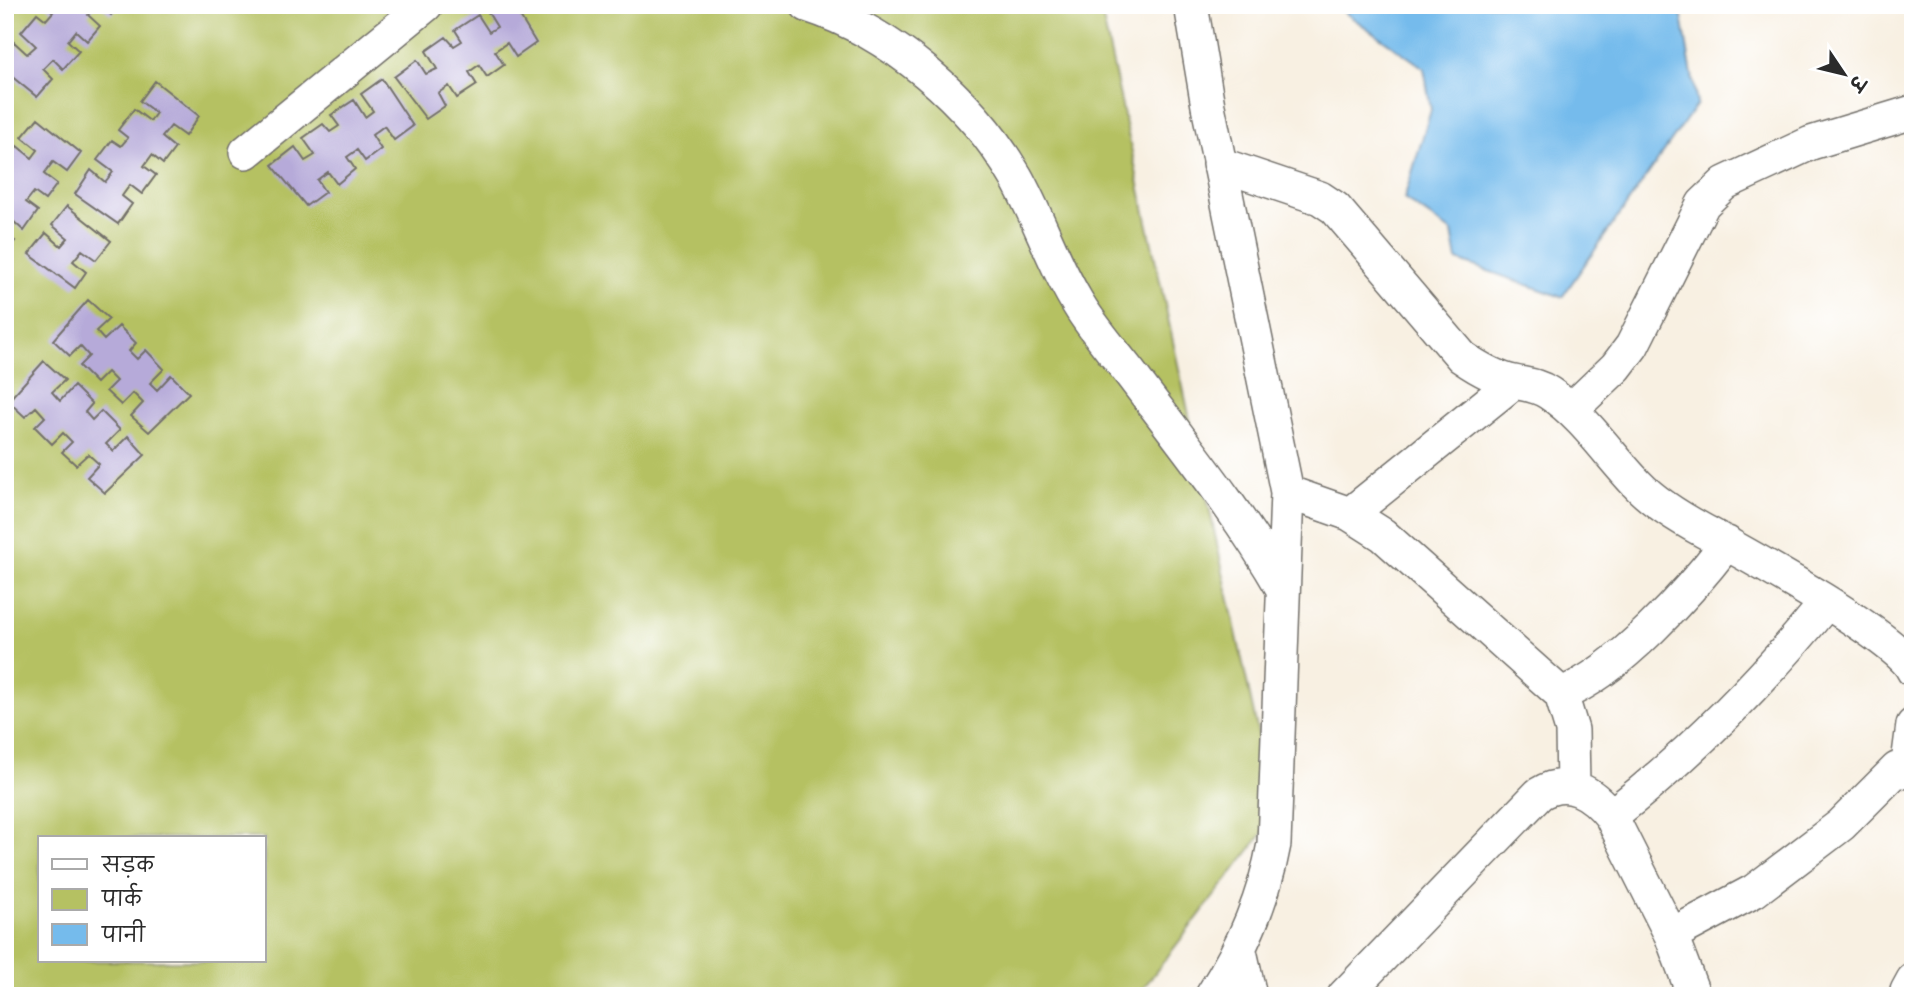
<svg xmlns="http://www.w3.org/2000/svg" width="1918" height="1001" font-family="'Architects Daughter','Playpen Sans Deva',sans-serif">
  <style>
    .green { fill: #b5c162; stroke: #707646; stroke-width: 2; fill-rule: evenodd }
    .water { fill: #75bbec; stroke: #50738c; stroke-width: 2 }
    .building { fill: #b6aad9 }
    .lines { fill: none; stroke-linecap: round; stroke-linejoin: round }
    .street-casing { stroke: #73706b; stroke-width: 36 }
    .street { stroke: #fff; stroke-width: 33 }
  </style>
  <rect width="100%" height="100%" fill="#fff"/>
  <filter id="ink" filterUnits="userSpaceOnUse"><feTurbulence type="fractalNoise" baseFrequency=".0143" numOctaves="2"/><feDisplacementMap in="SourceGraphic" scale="14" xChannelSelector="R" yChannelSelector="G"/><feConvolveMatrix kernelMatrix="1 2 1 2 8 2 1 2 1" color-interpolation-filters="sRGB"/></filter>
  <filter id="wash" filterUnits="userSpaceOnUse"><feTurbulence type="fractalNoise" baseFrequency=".00686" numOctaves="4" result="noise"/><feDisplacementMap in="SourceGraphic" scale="28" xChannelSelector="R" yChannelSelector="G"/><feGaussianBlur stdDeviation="1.57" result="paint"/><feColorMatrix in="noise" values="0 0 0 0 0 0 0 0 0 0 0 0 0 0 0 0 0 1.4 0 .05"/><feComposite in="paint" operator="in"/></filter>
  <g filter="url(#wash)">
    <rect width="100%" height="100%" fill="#f8f0e2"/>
    <path class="green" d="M5,5h1095l176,811 -139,180h-1132zM40,838h224v123h-224z"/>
    <path class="water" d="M1334,5h346l17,99 -135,193 -105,-37 -5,-28 -48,-33 27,-89 -7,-42z"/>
    <g id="blocks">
      <path class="building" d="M46,5h50l-8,10 12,11 -13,15 -11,-10 -8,10 11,10 -16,18 -10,-10 -10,10 10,10 -16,18 -32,-26v-18l9,-11 13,12 9,-8 -15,-14 16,-19 9,7 7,-8z
        M100,5h19l-8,10z
        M493,5h20l23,38 -20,14 -9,-14 -12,8 9,14 -17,12 -8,-12 -10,7 8,13 -20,13 -8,-12 -11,7 7,13 -19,13 -32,-42 23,-17 9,14 11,-5 -11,-18 20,-14 8,9 8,-5 -7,-11 23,-15 11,17 8,-5 -11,-18z
        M382,79l31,47 -19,14 -10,-14 -12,9 9,14 -16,12 -8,-11 -10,7 8,12 -18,15 -9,-12 -11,8 8,12 -19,14 -34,-41 23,-18 10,14 10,-6 -12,-17 20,-14 7,8 9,-6 -8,-11 23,-15 11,17 8,-6 -12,-17z
        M155,81l44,35 -14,20 -14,-10 -9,11 13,11 -12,16 -11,-9 -8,11 12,9 -14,19 -12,-9 -8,11 10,8 -14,20 -43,-30 16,-24 14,12 8,-10 -16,-12 15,-20 9,6 7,-8 -10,-8 16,-21 16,12 6,-8 -16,-12z
        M38,118l43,35 -14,19 -14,-10 -9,12 13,10 -12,16 -11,-8 -8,10 12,9 -14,20 -11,-10 -8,9v-50l5,-6 -5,-3v-11l12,-14 15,12 6,-8 -16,-13z
        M67,206l44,35 -15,19 -14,-10 -9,11 13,11 -11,16 -46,-34 17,-21 15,13 7,-8 -16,-13z
        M5,234l10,7 -10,13z
        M88,300l21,19 -13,12 8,9 15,-14 17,17 -7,8 8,8 9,-9 18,19 -14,14 7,7 14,-15 18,18 -40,39 -18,-16 12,-13 -10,-10 -12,12 -15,-14 10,-10 -9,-9 -11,11 -17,-17 10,-10 -9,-10 -10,10 -17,-16z
        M44,361l21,19 -13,12 8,9 14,-15 18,18 -7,8 7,8 9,-9 19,19 -14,14 7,7 15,-15 17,19 -40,38 -18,-16 12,-13 -11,-10 -12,11 -14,-13 10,-10 -9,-9 -11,11 -17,-17 10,-10 -9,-10 -11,10 -17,-16z"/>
    </g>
  </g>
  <g filter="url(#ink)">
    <use href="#blocks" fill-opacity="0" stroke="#73706b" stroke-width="2"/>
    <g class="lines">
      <defs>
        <path id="street" d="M807,5c84,27 165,96 209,172 24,43 39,91 66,133 15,23 34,45 51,67 52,69 107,137 150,212
          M1191,5l17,101 79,386 -13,352c-10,56 -32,105 -62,152
          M246,152l180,-147
          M1219,164l101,34 15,10 127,149c16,11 33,21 52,25 13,3 23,3 35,11 35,23 59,61 88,91 17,18 43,34 65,46 38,21 196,107 211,140
          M1571,410l45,-43 16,-21 71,-142 22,-21 86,-40 102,-31
          M1287,492l63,22 33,21 178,159 11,36 1,57
          M1350,514l164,-132
          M1561,694c56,-21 129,-103 166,-151
          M1907,771l6,-46
          M1611,816c81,-63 150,-133 215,-213
          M1671,935l83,-44 87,-66 56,-56 16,4
          M1240,951l10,45
          M1907,991l6,-11
          M1344,996l195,-202c29,-18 54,-1 72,22l60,119 23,61"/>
      </defs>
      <use href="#street" class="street-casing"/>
      <use href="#street" class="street"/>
    </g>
  </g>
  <rect width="1918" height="1001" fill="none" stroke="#fff" stroke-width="28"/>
  <rect x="38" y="836" width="228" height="126" fill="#ffffff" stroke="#aaaaaa" stroke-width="2"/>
  <rect x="52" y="859" width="35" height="10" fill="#ffffff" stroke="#aaaaaa" stroke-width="2"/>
  <text x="102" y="872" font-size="21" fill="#2b2b2b">सड़क</text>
  <rect x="52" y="889" width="35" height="21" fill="#b5c162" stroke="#aaaaaa" stroke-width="2"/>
  <text x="102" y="906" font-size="21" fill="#2b2b2b">पार्क</text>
  <rect x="52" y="924" width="35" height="21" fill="#75bbec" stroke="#aaaaaa" stroke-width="2"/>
  <text x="102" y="942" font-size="21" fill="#2b2b2b">पानी</text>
  <g transform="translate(1844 74) rotate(125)" stroke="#ffffff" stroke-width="5" paint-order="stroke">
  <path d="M0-5L12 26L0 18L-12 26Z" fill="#2b2b2b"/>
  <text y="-10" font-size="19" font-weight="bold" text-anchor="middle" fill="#2b2b2b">उ</text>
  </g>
</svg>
